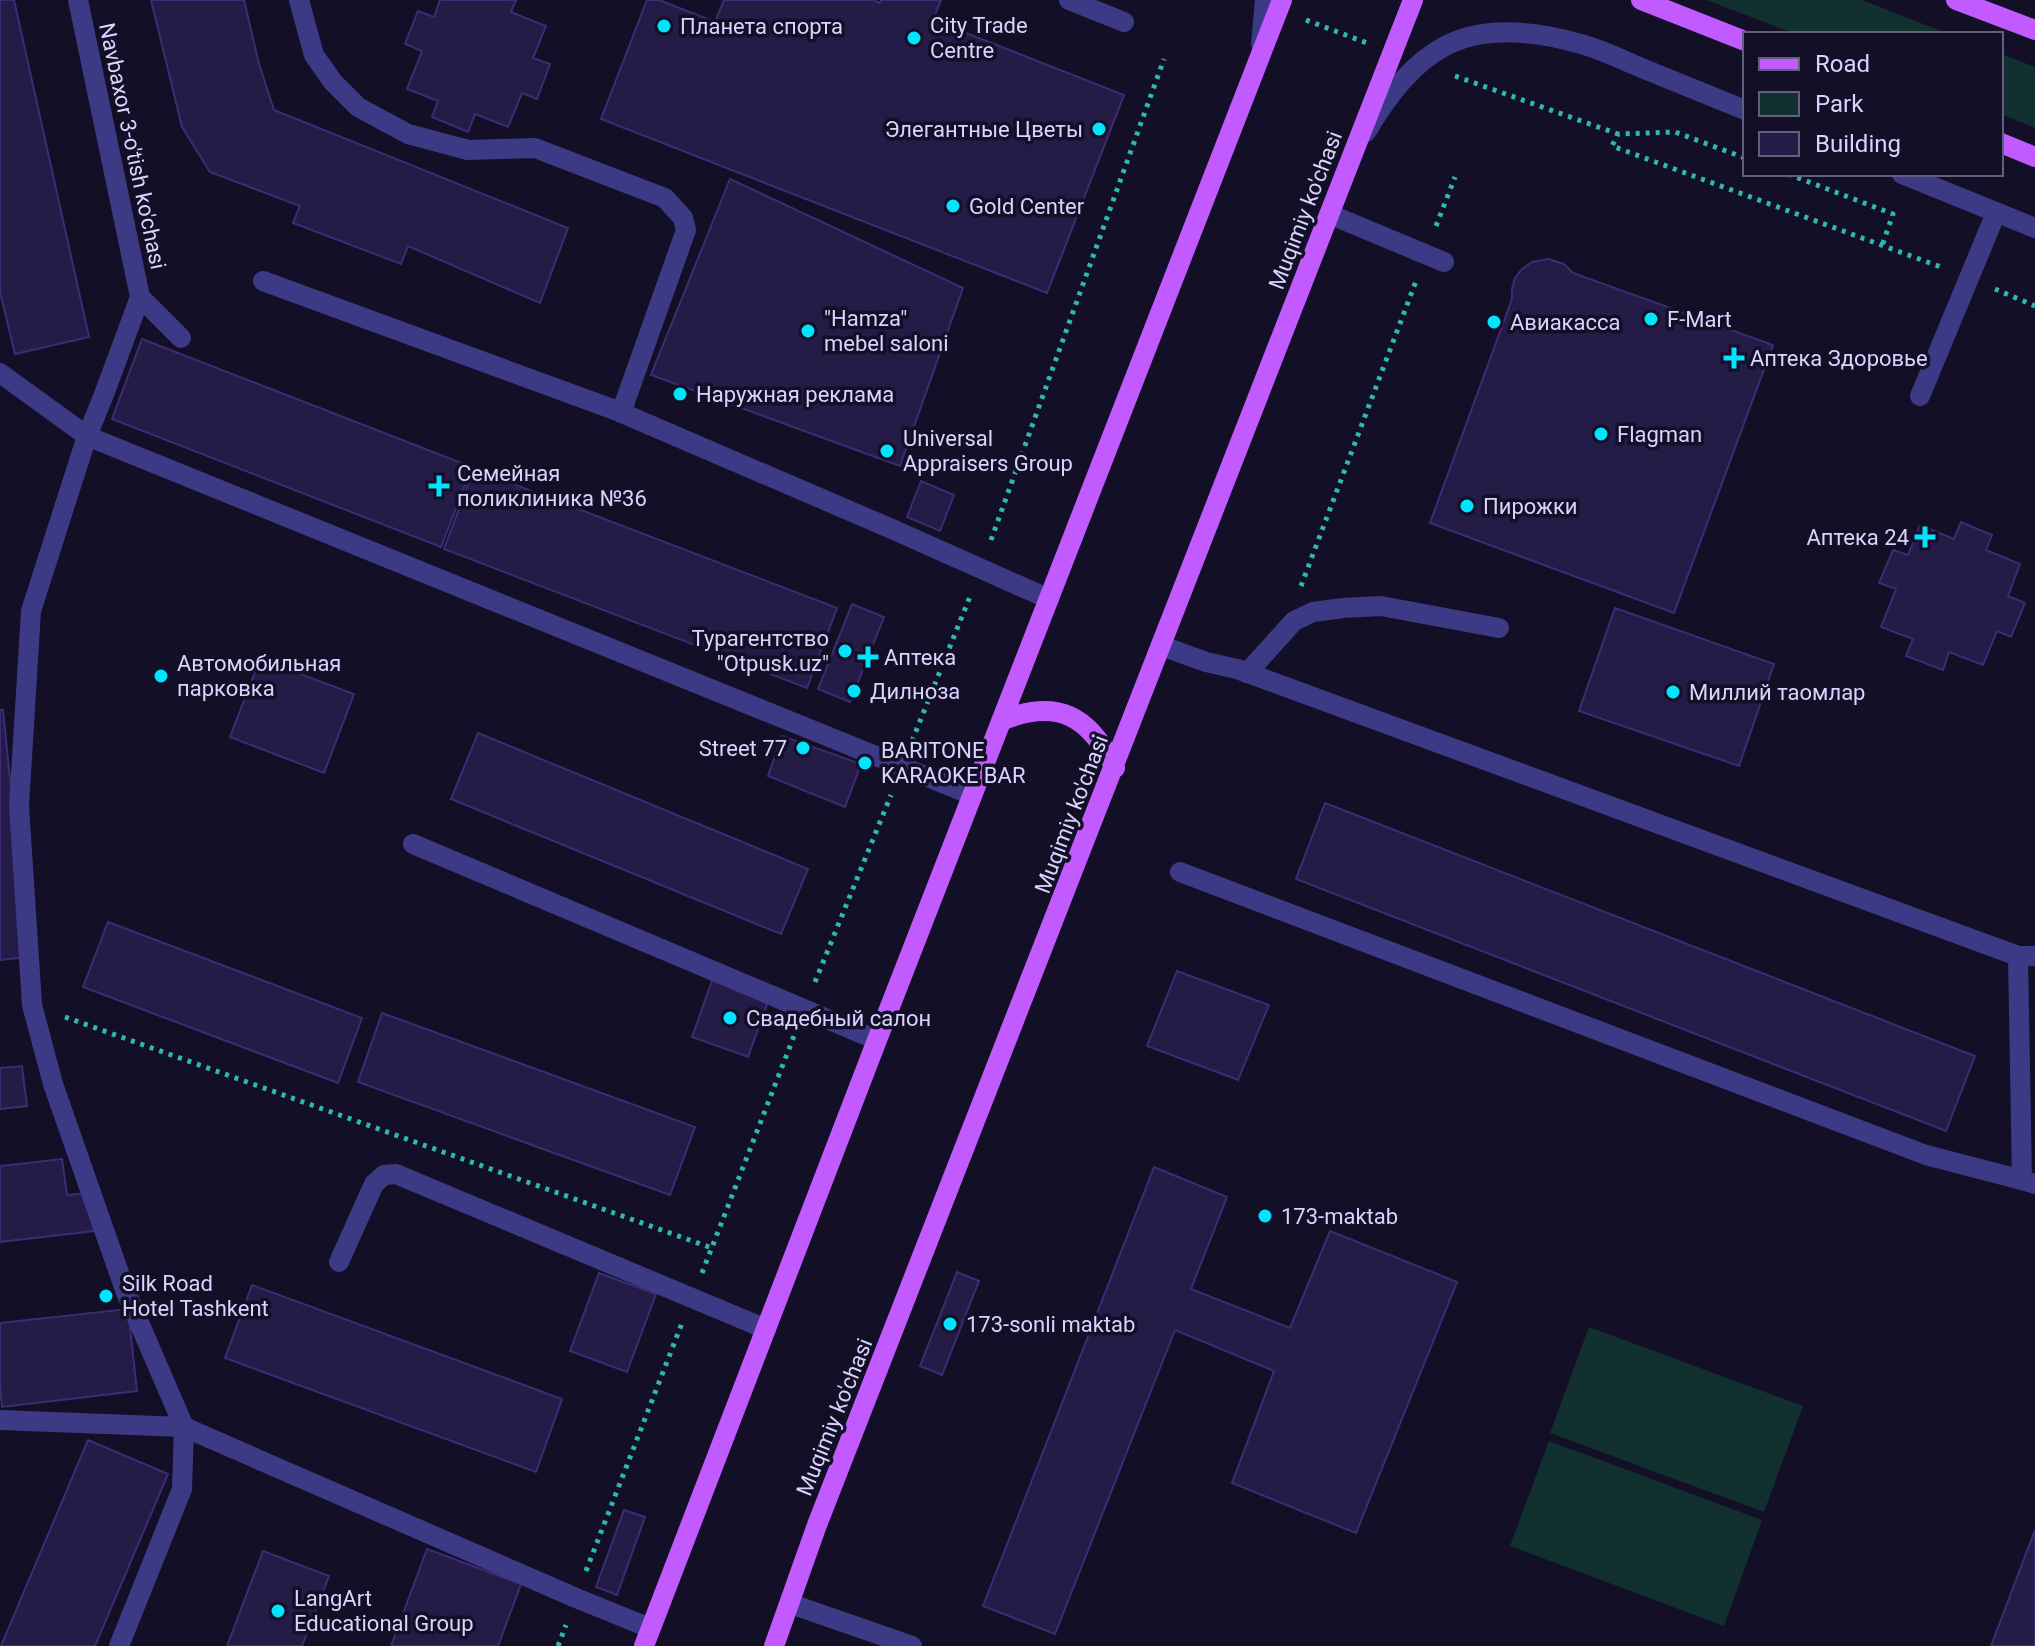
<svg xmlns="http://www.w3.org/2000/svg" width="2035" height="1646" font-family="Roboto,sans-serif">
  <style>
    .green { fill: #12302f }
    .building { fill: #241b47; stroke: #3b2d73; stroke-width: 2 }
    .lines { fill: none; stroke-linecap: round; stroke-linejoin: round }
    .path { stroke: #2fb8b0; stroke-width: 5; stroke-dasharray: 4 6; stroke-linecap: butt }
    .service { stroke: #3d3a85; stroke-width: 20 }
    .minor { stroke: #3d3a85; stroke-width: 20 }
    .tertiary { stroke: #3d3a85; stroke-width: 20 }
    .primary { stroke: #c25bff; stroke-width: 20 }
    .poi-dot { fill: #00e5ff; stroke: #130f26; stroke-width: 3 }
    .labels { text-anchor: middle; stroke-width: 7; stroke-linejoin: round; paint-order: stroke }
    .poi-label { font-size: 22px; fill: #d9d4ff; stroke: #130f26; text-anchor: start }
    .street-label { font-size: 22px; fill: #d9d4ff; stroke: #130f26 }
  </style>
  <rect width="100%" height="100%" fill="#130f26"/>
  <path class="green" d="M1707,0h155l87,34h-154z
    M2001,54l34,13v61l-34,-14z
    M1589,1327l214,79 -39,106 -214,-79z
    M1549,1441l213,79 -38,106 -214,-80z"/>
  <path class="building" d="M0,0h14l75,337 -74,17 -15,-62z
    M151,0h93l15,64 15,46 294,118 -28,75 -132,-57 -7,18 -108,-41 7,-17 -90,-34 -28,-45z
    M440,0h76l-5,12 35,14 -13,32 17,6 -13,35 -15,-6 -14,34 -33,-13 -7,18 -36,-15 6,-16 -31,-12 15,-38 -17,-7 13,-33 16,6z
    M647,0h12l56,22 9,-22h149l7,3 1,-3h60l-8,20 191,75 -77,198 -446,-174z
    M730,179l233,109 -63,178 -249,-91z
    M1548,259l16,5 9,9 200,72 -99,268 -244,-90 82,-224v-10l3,-11 7,-9 10,-7z
    M142,339l330,128 -31,80 -329,-128z
    M474,469l363,139 -30,80 -363,-139z
    M921,481l33,14 -14,36 -33,-14z
    M1961,522l31,13 -6,15 34,14 -12,32 17,7 -14,34 -14,-6 -14,34 -34,-13 -6,18 -37,-14 7,-17 -32,-12 15,-38 -17,-6 14,-33 15,5 12,-30 34,14z
    M852,604l32,13 -34,85 -32,-13z
    M1615,608l159,56 -35,102 -160,-55z
    M260,659l94,35 -30,79 -94,-36z
    M0,710h3l25,247 -28,3z
    M478,733l330,136 -27,65 -330,-135z
    M782,736l79,28 -16,43 -77,-31z
    M1325,803l650,253 -29,75 -650,-252z
    M108,922l254,96 -24,65 -255,-96z
    M1177,971l92,34 -31,75 -91,-34z
    M713,978l56,21 -21,58 -56,-20z
    M382,1013l313,114 -25,68 -312,-113z
    M22,1066l5,40 -27,3v-41z
    M62,1159l5,36 22,-2 5,38 -94,11v-76z
    M1154,1167l73,30 -36,92 99,39 40,-97 127,51 -101,251 -124,-50 42,-112 -99,-41 -120,304 -72,-28z
    M957,1272l22,9 -37,94 -22,-9z
    M599,1273l57,21 -29,78 -57,-21z
    M252,1285l310,114 -26,73 -311,-114z
    M128,1309l9,82 -135,16 -2,-22v-62z
    M88,1440l80,34 -73,172h-94z
    M624,1510l21,7 -28,78 -21,-8z
    M2035,1530v116h-44z
    M427,1549l94,35 -23,62h-107z
    M263,1551l66,25 -27,70h-75z"/>
  <g class="lines">
    <path class="path" d="M1306,20l61,23
      M1455,76l163,58
      M1745,158l-70,-26 -57,2 -6,12 329,121
      M1788,174l105,40 -11,32
      M1436,226l19,-49
      M1995,289l40,17
      M991,540l173,-481
      M1301,586l115,-305
      M912,741l59,-147
      M815,982l76,-187
      M65,1017l647,231
      M702,1273l92,-237
      M586,1571l96,-248
      M558,1646l8,-21"/>
    <path class="service" d="M299,0l15,55 19,27 25,25 50,27 60,16 67,-2 130,50 18,20 3,12 -65,183
      M1069,0l55,22
      M1329,214l115,48
      M263,281l352,129 277,119 157,70
      M140,297l41,41
      M1920,396l76,-183
      M87,436l885,359
      M1247,673l47,-52 19,-9 30,-4 38,-2 118,22
      M413,844l464,196
      M1180,872l746,283 96,25
      M339,1262l35,-78 10,-9 12,-1 370,155
      M184,1427l392,171 74,30
      M791,1604l121,42"/>
    <path class="minor" d="M78,0l62,297 -37,100 -16,39 -56,175 -12,195 13,199 21,79 72,206 59,137 -2,62 -63,157
      M0,373l87,63
      M1162,646l44,16 31,7 781,287h17
      M2018,956l4,224 13,4
      M0,1420l184,7"/>
    <path class="tertiary" d="M1261,44l4,-44
      M1366,132c21,-35 46,-70 83,-88 40,-19 90,-12 132,0 23,6 45,18 68,27 32,13 64,26 96,39
      M1902,174l133,54"/>
    <path class="primary" d="M1641,0l104,41
      M1956,0l79,30
      M2001,143l34,14
      M1001,721c56,-23 88,-6 114,47
      M644,1646l233,-606 405,-1040
      M774,1646l43,-121 596,-1525"/>
  </g>
  <g class="poi-dot">
    <circle cx="664" cy="26" r="8"/>
    <circle cx="914" cy="38" r="8"/>
    <circle cx="1099" cy="129" r="8"/>
    <circle cx="953" cy="206" r="8"/>
    <circle cx="1651" cy="319" r="8"/>
    <circle cx="1494" cy="322" r="8"/>
    <circle cx="808" cy="331" r="8"/>
    <path d="M1730 346h8v8h8v8h-8v8h-8v-8h-8v-8h8z"/>
    <circle cx="680" cy="394" r="8"/>
    <circle cx="1601" cy="434" r="8"/>
    <circle cx="887" cy="451" r="8"/>
    <path d="M435 474h8v8h8v8h-8v8h-8v-8h-8v-8h8z"/>
    <circle cx="1467" cy="506" r="8"/>
    <path d="M1921 525h8v8h8v8h-8v8h-8v-8h-8v-8h8z"/>
    <circle cx="845" cy="651" r="8"/>
    <path d="M864 645h8v8h8v8h-8v8h-8v-8h-8v-8h8z"/>
    <circle cx="161" cy="676" r="8"/>
    <circle cx="854" cy="691" r="8"/>
    <circle cx="1673" cy="692" r="8"/>
    <circle cx="803" cy="748" r="8"/>
    <circle cx="865" cy="763" r="8"/>
    <circle cx="730" cy="1018" r="8"/>
    <circle cx="1265" cy="1216" r="8"/>
    <circle cx="106" cy="1296" r="8"/>
    <circle cx="950" cy="1324" r="8"/>
    <circle cx="278" cy="1611" r="8"/>
  </g>
  <g class="labels">
    <g class="poi-label">
      <text x="930" y="33">City Trade<tspan x="930" dy="25">Centre</tspan></text>
      <text x="680" y="34">Планета спорта</text>
      <text x="1083" y="137" text-anchor="end">Элегантные Цветы</text>
      <text x="969" y="214">Gold Center</text>
      <text x="824" y="326">"Hamza"<tspan x="824" dy="25">mebel saloni</tspan></text>
      <text x="1667" y="327">F-Mart</text>
      <text x="1510" y="330">Авиакасса</text>
      <text x="1750" y="366">Аптека Здоровье</text>
      <text x="696" y="402">Наружная реклама</text>
      <text x="1617" y="442">Flagman</text>
      <text x="903" y="446">Universal<tspan x="903" dy="25">Appraisers Group</tspan></text>
      <text x="457" y="481">Семейная<tspan x="457" dy="25">поликлиника №36</tspan></text>
      <text x="1483" y="514">Пирожки</text>
      <text x="1909" y="545" text-anchor="end">Аптека 24</text>
      <text x="829" y="646" text-anchor="end">Турагентство<tspan x="829" dy="25">"Otpusk.uz"</tspan></text>
      <text x="884" y="665">Аптека</text>
      <text x="177" y="671">Автомобильная<tspan x="177" dy="25">парковка</tspan></text>
      <text x="870" y="699">Дилноза</text>
      <text x="1689" y="700">Миллий таомлар</text>
      <text x="787" y="756" text-anchor="end">Street 77</text>
      <text x="881" y="758">BARITONE<tspan x="881" dy="25">KARAOKE BAR</tspan></text>
      <text x="746" y="1026">Свадебный салон</text>
      <text x="1281" y="1224">173-maktab</text>
      <text x="122" y="1291">Silk Road<tspan x="122" dy="25">Hotel Tashkent</tspan></text>
      <text x="966" y="1332">173-sonli maktab</text>
      <text x="294" y="1606">LangArt<tspan x="294" dy="25">Educational Group</tspan></text>
    </g>
    <g class="street-label">
      <text transform="translate(133 146) rotate(78)" y="8">Navbaxor 3-o'tish ko'chasi</text>
      <text transform="translate(1305 210) rotate(-69)" y="8">Muqimiy ko'chasi</text>
      <text transform="translate(1071 814) rotate(-69)" y="8">Muqimiy ko'chasi</text>
      <text transform="translate(834 1417) rotate(-68)" y="8">Muqimiy ko'chasi</text>
    </g>
  </g>
  <rect x="1743" y="32" width="260" height="144" fill="#130f26" stroke="#625e7d" stroke-width="2"/>
  <rect x="1759" y="58" width="40" height="12" fill="#c25bff" stroke="#625e7d" stroke-width="2"/>
  <text x="1815" y="72" font-size="24" fill="#d9d4ff">Road</text>
  <rect x="1759" y="92" width="40" height="24" fill="#12302f" stroke="#625e7d" stroke-width="2"/>
  <text x="1815" y="112" font-size="24" fill="#d9d4ff">Park</text>
  <rect x="1759" y="132" width="40" height="24" fill="#241b47" stroke="#625e7d" stroke-width="2"/>
  <text x="1815" y="152" font-size="24" fill="#d9d4ff">Building</text>
</svg>
